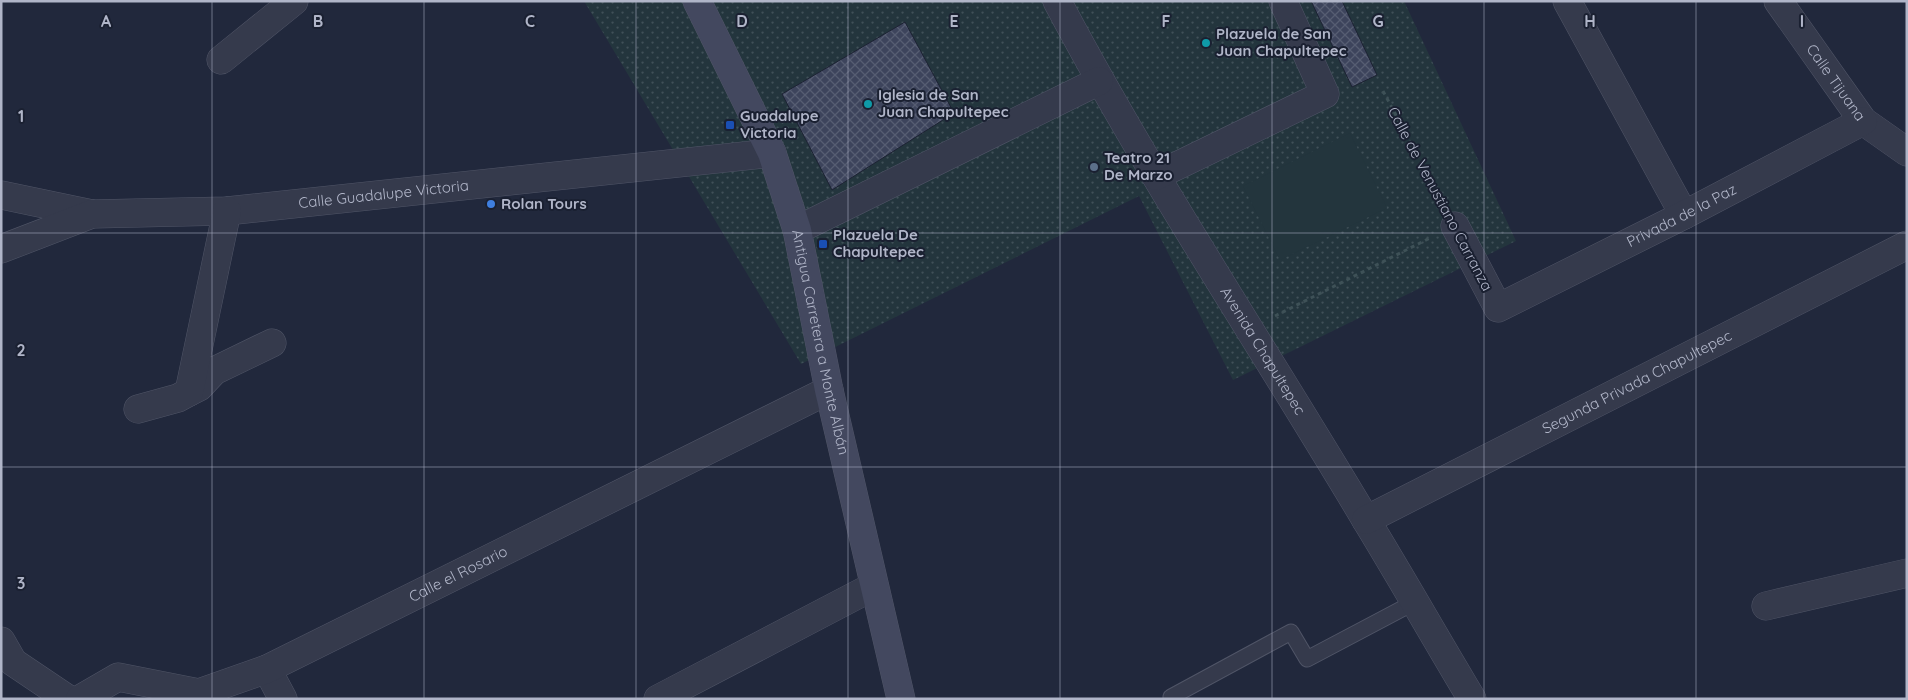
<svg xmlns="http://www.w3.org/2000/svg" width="1908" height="700" font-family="Quicksand,sans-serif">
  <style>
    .grass { fill: url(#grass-dots) }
    .pitch { fill: #23353d }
    .building { fill: url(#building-cross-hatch); stroke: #1c2233 }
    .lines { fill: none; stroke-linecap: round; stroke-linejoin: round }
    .lane-casing { stroke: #505567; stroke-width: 17 }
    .street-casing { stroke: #505567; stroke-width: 29 }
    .secondary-casing { stroke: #505567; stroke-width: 29 }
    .path { stroke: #3e5157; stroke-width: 3; stroke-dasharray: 4 4; stroke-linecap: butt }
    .lane { stroke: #353a4c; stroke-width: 15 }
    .street { stroke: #353a4c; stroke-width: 28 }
    .secondary { stroke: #43485f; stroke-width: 28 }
    .grid { fill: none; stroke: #b0b5c8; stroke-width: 1; stroke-opacity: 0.55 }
    .culture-dot { fill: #0f9aa8; stroke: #1a2031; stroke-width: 2 }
    .transit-dot { fill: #1a4fb4; stroke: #1a2031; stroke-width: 2 }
    .service-dot { fill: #5c6f8a; stroke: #1a2031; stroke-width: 2 }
    .shop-dot { fill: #3f7fe0; stroke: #1a2031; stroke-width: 2 }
    .labels { text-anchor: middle; stroke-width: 4; stroke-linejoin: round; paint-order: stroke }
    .poi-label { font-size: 15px; font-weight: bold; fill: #b0b5c8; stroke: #1a2031; text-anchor: start }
    .street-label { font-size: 15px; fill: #b0b5c8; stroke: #1a2031 }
    .grid-label { font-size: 16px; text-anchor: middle; font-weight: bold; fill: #b0b5c8; stroke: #1a2031; stroke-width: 4; stroke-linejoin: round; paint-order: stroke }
  </style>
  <defs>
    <pattern id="grass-dots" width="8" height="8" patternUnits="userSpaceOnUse" patternTransform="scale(1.25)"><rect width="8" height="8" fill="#23353d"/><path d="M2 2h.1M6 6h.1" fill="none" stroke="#405058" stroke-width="1.8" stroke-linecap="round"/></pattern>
    <pattern id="building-cross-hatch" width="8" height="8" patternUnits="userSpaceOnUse" patternTransform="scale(1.25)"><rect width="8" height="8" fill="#3d445c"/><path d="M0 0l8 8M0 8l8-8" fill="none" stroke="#565d72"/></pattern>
  </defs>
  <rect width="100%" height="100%" fill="#21283c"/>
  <path class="grass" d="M584,1h820l112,240 -283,139 -94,-184 -338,168z"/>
  <path class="pitch" d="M1350,133l37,75 -107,52 -37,-74z"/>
  <path class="building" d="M1311,1h31l35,74 -25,12z
    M905,22l49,91 -122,77 -50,-96z"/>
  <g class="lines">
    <defs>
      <path id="lane" d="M1171,697l120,-65 16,27 106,-56"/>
      <g id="street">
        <path id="s1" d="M1057,1c94,178 206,346 309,519 36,59 70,119 106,179"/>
        <path d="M1567,1l117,214"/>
        <path id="s2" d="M1778,1l85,120 44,31"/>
        <path d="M221,60l73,-59"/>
        <path d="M1156,176l169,-82 -42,-93"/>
        <path d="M1,195l91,19"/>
        <path id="s3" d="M1455,226l43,82 186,-93 179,-94"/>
        <path d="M797,230l302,-149"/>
        <path id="s4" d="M1,249l91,-35 135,-3 545,-58"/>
        <path d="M189,392l10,-5 15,-16 58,-28"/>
        <path d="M138,409l40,-11 11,-6 38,-181"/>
        <path id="s5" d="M1366,520l541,-275"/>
        <path d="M1766,606l141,-33"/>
        <path d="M1,641l12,21 55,37"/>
        <path d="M267,669l16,30"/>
        <path id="s6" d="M80,699l38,-22 81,16 68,-24 562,-279"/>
        <path d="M658,699l216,-113"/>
      </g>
      <g id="secondary">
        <path id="s7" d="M697,1l75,152 25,77 32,160 72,309"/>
      </g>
    </defs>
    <use href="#lane" class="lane-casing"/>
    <use href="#street" class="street-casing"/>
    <use href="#secondary" class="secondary-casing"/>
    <path class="path" d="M1383,91l60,112
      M1275,316l155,-78"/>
    <use href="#lane" class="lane"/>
    <use href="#street" class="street"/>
    <use href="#secondary" class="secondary"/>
  </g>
  <path class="grid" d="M212,1v698M424,1v698M636,1v698M848,1v698M1060,1v698M1272,1v698M1484,1v698M1696,1v698M1,233h1906M1,467h1906"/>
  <g class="culture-dot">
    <circle cx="1206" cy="43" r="5"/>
    <circle cx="868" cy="104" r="5"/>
  </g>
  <g class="transit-dot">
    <rect x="725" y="120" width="10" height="10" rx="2.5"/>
    <rect x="818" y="239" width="10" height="10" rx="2.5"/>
  </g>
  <circle class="service-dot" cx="1094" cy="167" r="5"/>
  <circle class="shop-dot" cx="491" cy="204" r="5"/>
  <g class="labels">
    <g class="poi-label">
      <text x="1216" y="39">Plazuela de San<tspan x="1216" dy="17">Juan Chapultepec</tspan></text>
      <text x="878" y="100">Iglesia de San<tspan x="878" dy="17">Juan Chapultepec</tspan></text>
      <text x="740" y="121">Guadalupe<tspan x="740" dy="17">Victoria</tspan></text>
      <text x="1104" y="163">Teatro 21<tspan x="1104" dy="17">De Marzo</tspan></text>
      <text x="501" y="209">Rolan Tours</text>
      <text x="833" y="240">Plazuela De<tspan x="833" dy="17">Chapultepec</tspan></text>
    </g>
    <g class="street-label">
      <text dy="5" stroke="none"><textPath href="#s2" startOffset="100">Calle Tijuana</textPath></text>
      <text dy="5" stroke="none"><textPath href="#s4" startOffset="390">Calle Guadalupe Victoria</textPath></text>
      <text transform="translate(1440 199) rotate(62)" y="5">Calle de Venustiano Carranza</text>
      <text dy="5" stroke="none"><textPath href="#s3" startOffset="298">Privada de la Paz</textPath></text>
      <text dy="5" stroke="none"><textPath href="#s7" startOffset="365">Antigua Carretera a Monte Albán</textPath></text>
      <text dy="5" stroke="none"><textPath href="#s1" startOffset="406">Avenida Chapultepec</textPath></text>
      <text dy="5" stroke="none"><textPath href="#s5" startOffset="304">Segunda Privada Chapultepec</textPath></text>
      <text dy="5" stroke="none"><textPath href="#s6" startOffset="412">Calle el Rosario</textPath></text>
    </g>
  </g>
  <g class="grid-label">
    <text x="106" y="27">A</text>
    <text x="318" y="27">B</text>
    <text x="530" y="27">C</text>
    <text x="742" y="27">D</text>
    <text x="954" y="27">E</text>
    <text x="1166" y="27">F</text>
    <text x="1378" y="27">G</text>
    <text x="1590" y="27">H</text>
    <text x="1802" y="27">I</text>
    <text x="21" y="122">1</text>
    <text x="21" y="356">2</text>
    <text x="21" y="589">3</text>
  </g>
  <rect width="1908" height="700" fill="none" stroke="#b0b5c8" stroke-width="5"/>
</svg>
